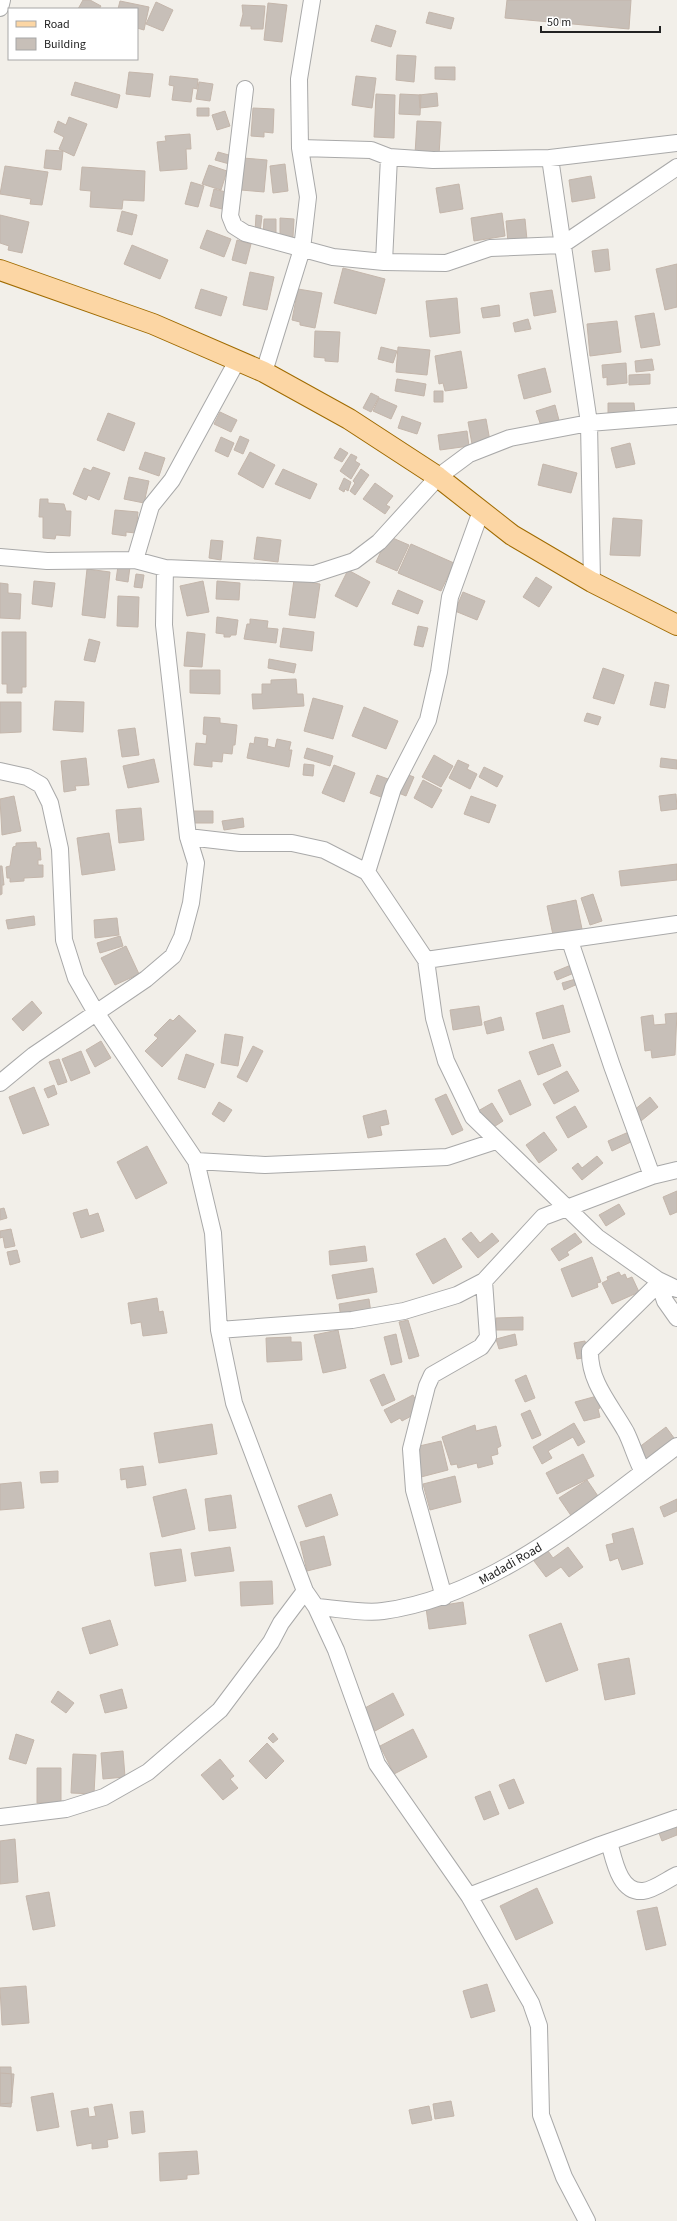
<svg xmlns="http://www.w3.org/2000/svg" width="677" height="2221" font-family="'Source Sans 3',sans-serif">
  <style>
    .building { fill: #c7bfb8; stroke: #c4b6ab }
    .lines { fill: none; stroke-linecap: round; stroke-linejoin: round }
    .minor-casing { stroke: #a9a9a9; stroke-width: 18 }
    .major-casing { stroke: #a06b00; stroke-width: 22 }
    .minor { stroke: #fff; stroke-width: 16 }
    .major { stroke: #fcd6a4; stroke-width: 20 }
    .labels { text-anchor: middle; stroke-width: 3; stroke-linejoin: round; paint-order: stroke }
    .street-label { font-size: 13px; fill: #222; stroke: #fff }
  </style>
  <rect width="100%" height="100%" fill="#f2efe9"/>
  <path class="building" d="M83,0h7l11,6 -2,3h-21z
    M507,0h124l-2,29 -124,-11z
    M120,1l29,6 -5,23 -7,-2v-19h-19z
    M156,2l17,8 -10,21 -17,-7z
    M268,3l19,2 -5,37 -18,-2z
    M242,5l23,1 -2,23h-12v-3h-11l3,-12z
    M429,12l25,6 -3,11 -25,-6z
    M376,25l20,6 -5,16 -20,-6z
    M397,55l19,1 -2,26 -18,-2z
    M435,67h20v13l-20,-1z
    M129,72l24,2 -3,23 -24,-3z
    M170,76l28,3 -1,10 -4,-1 -2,14 -19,-2 2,-14 -5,-1z
    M356,76l20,2 -4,30 -20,-3z
    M75,82l45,13 -3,13 -46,-13z
    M199,82l14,2 -3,17 -14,-2z
    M437,93l1,13 -18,2 -1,-13z
    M376,94l19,1 -1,43 -20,-1z
    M400,94l21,1 -1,20 -21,-1z
    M197,108h12v8h-12z
    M253,108l21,1 -1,24 -9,-1v5l-13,-1z
    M225,111l5,15 -13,4 -5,-15z
    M69,117l18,7 -13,32 -15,-7 5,-12 -10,-5 4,-11 8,4z
    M417,121l24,1 -2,33 -24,-1z
    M190,134l1,15h-5l1,20 -27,2 -3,-29 9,-1 -1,-5z
    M46,150l17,1 -2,19 -17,-2z
    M218,152l18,5 -3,8 -18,-5z
    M243,158l24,2 -3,32 -23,-2z
    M285,164l3,27 -15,2 -3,-27z
    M209,165l18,6 -6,19 -19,-6z
    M5,166l43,6 -6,33 -12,-1 1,-5 -31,-5z
    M82,167l63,4 -1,30 -21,-1 -1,9 -32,-2 1,-16 -11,-1z
    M591,176l4,22 -23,4 -3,-22z
    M191,182l13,4 -6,21 -13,-3z
    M459,184l4,25 -23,4 -4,-25z
    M214,189l12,3 -4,17 -12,-3z
    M122,211l15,4 -5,20 -15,-4z
    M502,213l3,23 -31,5 -3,-23z
    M0,215l29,7 -7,31 -14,-3 1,-4 -9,-3z
    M256,215l6,1 -2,16h-5z
    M280,218l14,1 -1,18h-13z
    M264,219h12v17h-13z
    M525,219l2,21 -19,2 -2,-21z
    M207,230l24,9 -7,18 -24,-9z
    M237,240l14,4 -5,20 -14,-4z
    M132,245l36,15 -8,19 -36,-15z
    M608,249l2,21 -15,2 -3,-21z
    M677,264v43l-12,3 -9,-41z
    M343,268l42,11 -9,35 -42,-11z
    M250,272l24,5 -7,33 -24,-5z
    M201,289l26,8 -6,19 -26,-8z
    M298,289l24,4 -7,35 -15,-3v-3l-8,-2z
    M552,290l4,22 -22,4 -4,-23z
    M457,298l3,35 -30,4 -4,-36z
    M499,305l1,11 -17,2 -2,-10z
    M654,313l6,32 -19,3 -6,-32z
    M528,319l3,10 -16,3 -2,-9z
    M617,321l4,31 -31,4 -3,-32z
    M315,331l25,1 -2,30 -13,-1v-3l-11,-1z
    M381,347l16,4 -4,12 -15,-4z
    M398,347l32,3 -3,25 -31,-3z
    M461,351l6,37 -22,3 -2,-8 -4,1 -4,-28z
    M652,359l2,11 -18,2 -1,-11z
    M626,363l1,20 -20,2v-8l-4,1 -1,-13z
    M545,368l6,24 -27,7 -6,-24z
    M650,374v10l-21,1v-10z
    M397,379l29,5 -2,12 -29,-5z
    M434,391h9v11h-9z
    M371,393l8,4 -8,15 -8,-4z
    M379,398l18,8 -6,13 -18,-8z
    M608,403h26l1,11 -27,1z
    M555,405l5,19 -18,5 -6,-18z
    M220,412l17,8 -6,12 -17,-8z
    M108,413l27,10 -11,28 -27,-11z
    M402,416l19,7 -4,11 -19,-6z
    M486,419l4,22 -18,3 -4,-22z
    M467,431l2,15 -29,4 -2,-15z
    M240,436l9,4 -6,14 -9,-4z
    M221,437l13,6 -6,14 -13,-6z
    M630,443l5,21 -19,4 -5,-20z
    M340,448l8,5 -6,9 -8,-4z
    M145,452l20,6 -6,18 -20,-7z
    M250,452l25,13 -12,23 -25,-14z
    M351,454l6,3 -2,4 5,3 -9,15 -11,-8z
    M543,464l34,9 -6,20 -33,-8z
    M93,467l17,6 -11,27 -11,-5 -2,5 -13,-6 11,-26 7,3z
    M283,469l34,15 -7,15 -35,-15z
    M361,469l8,6 -14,20 -5,-4 5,-8 -2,-2z
    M129,477l20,4 -5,22 -20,-4z
    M344,478l7,4 -3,9 -3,-2 -1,3 -5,-3z
    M375,483l18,13 -7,9 4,2 -5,7 -22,-15z
    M40,499h8v4l16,1 2,7h5l-1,25 -14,-1 -1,4 -12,-1v-21h-4z
    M115,510l23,2 -2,21 -10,-1v4l-14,-2z
    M613,518l29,2 -2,36 -30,-1z
    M388,536l21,9 -12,26 -21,-9z
    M257,537l24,3 -3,22 -24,-3z
    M211,540l12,1 -2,19 -12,-2z
    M411,544l43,19 -13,28 -43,-18z
    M118,566l12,1 -2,15 -12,-2z
    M87,569l23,3 -5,46 -23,-3z
    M348,570l22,12 -13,25 -22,-11z
    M136,574l8,1 -2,13 -8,-1z
    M536,577l16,10 -13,20 -16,-10z
    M294,580l26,4 -5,34 -26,-3z
    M34,581l21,2 -3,24 -20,-3z
    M203,581l6,31 -22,4 -7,-30z
    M217,581l23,2 -1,17 -23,-1z
    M0,583l8,1v9l13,1 -1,25 -20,-1z
    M398,590l25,11 -5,13 -26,-10z
    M463,592l22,9 -8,19 -22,-9z
    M118,596l21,1 -1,30 -21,-1z
    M217,617l21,3 -2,15h-5l-1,2h-6v-3l-8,-1z
    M250,619l18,2 -1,7 11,1 -2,14 -32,-4 3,-15h3z
    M418,626l10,2 -5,19 -9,-2z
    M283,628l31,4 -2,19 -32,-4z
    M2,632h24v55h-4v6h-15v-9h-5z
    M187,632l18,2 -3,33 -18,-1z
    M89,639l11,3 -5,20 -11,-2z
    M269,659l27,5 -2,9 -26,-5z
    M603,668l21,7 -10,29 -21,-6z
    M190,670h30v24l-30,-1z
    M296,679l1,15h6l1,12 -51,3 -1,-15h10v-10h9v-4z
    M655,682l14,3 -4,23 -15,-3z
    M313,698l30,8 -10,33 -29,-8z
    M55,701l29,1 -1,30 -30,-2z
    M0,702h21v30l-21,1z
    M364,707l34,14 -12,28 -34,-13z
    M587,713l14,4 -3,8 -14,-4z
    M204,717l16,1v5l17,2 -2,20h-2l-1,9 -9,-1 -1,9 -10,-1v6l-18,-2 2,-22 10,1 1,-9 -4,-1z
    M135,728l4,27 -17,2 -4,-27z
    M255,737l13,2 -1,7 8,2 2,-9 14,3 -2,8h3l-3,17 -42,-9 3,-15 4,1z
    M307,748l26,8 -3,10 -26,-8z
    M434,755l19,11 -12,21 -19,-10z
    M86,758l3,27 -14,1 1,4 -12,2 -3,-31z
    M661,758l16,2v9l-17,-2z
    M154,759l5,23 -31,6 -5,-22z
    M458,760l11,5 -2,4 10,5 -7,15 -21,-11z
    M304,764l10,1 -1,11 -10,-1z
    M334,765l21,8 -11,29 -22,-9z
    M484,767l19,9 -6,11 -18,-10z
    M403,773l11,4 -8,19 -10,-4z
    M377,775l11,4 -7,18 -11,-4z
    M423,780l19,10 -10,18 -18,-10z
    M676,794l1,15 -16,2 -2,-15z
    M14,796l7,35 -19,4 -2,-36z
    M471,796l25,9 -7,18 -25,-9z
    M141,808l3,32 -25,3 -3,-33z
    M193,811h20v12h-20z
    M243,818l1,9 -20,3 -2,-9z
    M109,833l6,37 -33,5 -5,-37z
    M36,842l1,6h3l1,12h-3v5h5v12l-19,1v3l-14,1v-4h-3l-1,-11 4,-1 3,-19 3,-1v-3z
    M677,864v16l-56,6 -2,-15z
    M0,866h2l2,19h-2v9l-2,1z
    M593,894l9,27 -12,4 -9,-27z
    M576,900l6,29 -29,6 -6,-29z
    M34,916l1,9 -27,4 -2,-9z
    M117,918l2,17 -24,3 -1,-18z
    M120,936l3,10 -23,7 -3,-10z
    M126,946l13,28 -24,11 -14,-27z
    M571,965l3,8 -17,7 -3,-8z
    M579,978l1,5 -16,7 -2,-7z
    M32,1001l10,12 -19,18 -11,-12z
    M563,1005l7,27 -27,7 -7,-26z
    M479,1006l3,19 -29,5 -3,-20z
    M677,1013l-2,42 -23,3 -1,-8 -6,1 -4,-34 12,-2 1,10 12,-1 -1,-10z
    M179,1015l17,16 -34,36 -17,-16 13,-13 -4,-3 16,-16 3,2z
    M501,1017l3,13 -17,4 -3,-12z
    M225,1034l18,3 -5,29 -17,-3z
    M101,1041l10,17 -16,9 -9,-17z
    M553,1044l8,22 -23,9 -9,-23z
    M253,1046l10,5 -16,31 -10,-5z
    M81,1051l9,22 -19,8 -9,-22z
    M186,1054l28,10 -9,24 -27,-9z
    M59,1059l8,23 -9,3 -9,-23z
    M567,1071l12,20 -25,13 -11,-20z
    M520,1080l11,25 -21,10 -12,-25z
    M54,1085l3,9 -9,4 -4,-9z
    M34,1087l15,38 -26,9 -14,-37z
    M446,1094l17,36 -11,5 -17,-36z
    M650,1097l8,10 -17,14 -8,-10z
    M219,1102l13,8 -8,12 -12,-8z
    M492,1103l11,18 -14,9 -11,-19z
    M575,1106l12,21 -19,11 -12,-21z
    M386,1110l3,14 -9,2 2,9 -14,3 -5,-22z
    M631,1131l4,9 -23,11 -4,-10z
    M544,1132l13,18 -18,13 -13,-18z
    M147,1146l20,37 -31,16 -19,-37z
    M597,1156l6,7 -21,17 -10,-12 6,-5 4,5z
    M677,1191v21l-7,3 -7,-18z
    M619,1204l6,10 -19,12 -7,-11z
    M4,1208l3,10 -7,2v-11z
    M87,1209l2,7 9,-3 6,18 -23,7 -8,-25z
    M11,1229l4,17 -10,2 -2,-11 -3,1v-7z
    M471,1232l9,11 12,-10 7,8 -21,17 -16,-19z
    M575,1233l7,9 -15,10 2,3 -10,6 -8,-12z
    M445,1238l17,29 -29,17 -17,-30z
    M365,1246l2,15 -37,4 -1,-14z
    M17,1250l3,12 -10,3 -3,-13z
    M592,1257l9,25 -4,1 1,4 -26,10 -11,-28z
    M373,1268l4,24 -40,7 -5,-24z
    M619,1272l2,4 4,-2 2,5 5,-2 7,15 -27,12 -10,-21 6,-3 -1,-3z
    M157,1298l2,14 4,-1 4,22 -24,3 -2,-14 -10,2 -3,-21z
    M369,1299l2,14 -30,5 -2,-14z
    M523,1317v13h-27v-12z
    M408,1320l11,36 -10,3 -10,-37z
    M338,1330l8,38 -23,5 -9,-38z
    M396,1334l6,28 -11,3 -7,-28z
    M515,1334l2,11 -18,4 -3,-10z
    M291,1337v5h10l1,18 -35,2 -1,-24z
    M585,1341l3,16 -11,2 -3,-16z
    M384,1374l11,26 -13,6 -12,-26z
    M526,1375l9,23 -10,4 -10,-22z
    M413,1395l7,12 -9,4 2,4 -11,6 -2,-3 -9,5 -7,-13z
    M597,1396l3,12 -2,1 2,8 -16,4 -9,-19z
    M530,1410l11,25 -9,4 -11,-25z
    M574,1423l11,19 -7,4 -5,-9 -25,14 4,7 -10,6 -9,-17z
    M212,1424l5,30 -58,9 -5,-30z
    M475,1425l1,6 20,-5 5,20 -4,2 1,6 -7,2 2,8 -15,4 -1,-5 -19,5 -1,-4 -6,1 -9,-28z
    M666,1427l11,15 -12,11 -4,-6 -15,12 -8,-11z
    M441,1441l7,29 -27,7 -6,-30z
    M583,1454l11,22 -37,18 -11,-21z
    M143,1466l3,19 -19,3 -1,-9 -5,1 -1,-11z
    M58,1471v11l-17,1 -1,-11z
    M455,1476l6,26 -31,8 -7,-26z
    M587,1480l13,19 -28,18 -13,-19z
    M21,1482l3,26 -24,2v-26z
    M186,1489l9,40 -33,8 -9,-40z
    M331,1494l7,21 -32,12 -8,-21z
    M231,1495l5,33 -27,3 -4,-32z
    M677,1499v12l-13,6 -4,-10z
    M633,1528l10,36 -21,6 -4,-12 -8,3 -4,-16 8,-2 -2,-9z
    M324,1536l7,29 -24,6 -7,-29z
    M230,1547l4,24 -39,5 -4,-23z
    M568,1547l15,20 -14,10 -8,-10 -15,10 -12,-16 14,-10 5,7z
    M181,1549l5,32 -31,5 -5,-33z
    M272,1581l1,23 -32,2 -1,-24z
    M463,1602l3,22 -37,5 -3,-21z
    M110,1620l8,25 -28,9 -8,-26z
    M561,1623l17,47 -32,12 -17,-47z
    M629,1658l6,36 -30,6 -7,-36z
    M122,1689l5,19 -22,5 -5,-18z
    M58,1691l16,12 -8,10 -15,-11z
    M393,1693l11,22 -29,16 -12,-22z
    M413,1729l14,28 -33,17 -14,-28z
    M273,1733l5,6 -5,4 -5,-5z
    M16,1734l18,6 -8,24 -17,-5z
    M267,1743l17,18 -18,18 -17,-18z
    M123,1751l2,26 -22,2 -2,-26z
    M73,1754l23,1 -2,39 -23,-1z
    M220,1759l14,17 -4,3 8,9 -15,12 -22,-25z
    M37,1768h24v35h-24z
    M514,1779l10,24 -15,6 -10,-24z
    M490,1791l9,23 -15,6 -9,-23z
    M677,1826v9l-15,6 -3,-8z
    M15,1839l3,43 -18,2v-43z
    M537,1888l16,35 -37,17 -16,-34z
    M49,1892l6,34 -22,4 -7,-34z
    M657,1907l9,38 -20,5 -9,-39z
    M487,1984l8,27 -24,7 -8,-27z
    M26,1986l3,37 -27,2 -2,-37z
    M0,2067h11l1,36 -12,1z
    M0,2073l14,1 -3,33 -11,-1z
    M53,2093l6,34 -22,4 -6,-34z
    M451,2101l3,15 -19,3 -2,-15z
    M112,2104l6,34 -11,2 1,7 -16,2v-6l-15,3 -6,-35 17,-3 1,9 7,-1 -2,-9z
    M429,2106l3,14 -20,4 -3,-14z
    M143,2111l2,21 -13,2 -2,-22z
    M197,2151l2,23 -12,1v4l-27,2 -1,-28z"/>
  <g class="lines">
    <defs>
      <path id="minor" d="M0,8l2,-8
        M245,89l-15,127 4,10 11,7 88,24 51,5 62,1 44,-15 72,-3 115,-78
        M300,148l71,2 18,7 44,3 117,-2 127,-15
        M550,158l39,265 3,159
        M384,262l5,-105
        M264,372l38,-123 6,-52 -8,-49 -1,-69 13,-79
        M0,557l47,4 88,-1 30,8 149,6 40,-13 25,-19 59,-65 31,-23 41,-16 79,-15 88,-7
        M135,560l16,-54 21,-26 65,-119
        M0,771l27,6 14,8 9,18 10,46 4,91 12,38 19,33 101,150 17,72 6,97 15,73 71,188 11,16 20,43 41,114 92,132 62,107 8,23 2,89 23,62 23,44
        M188,837l52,6h52l32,7 43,22 59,88 8,58 12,43 27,56 124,120 61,43 19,9
        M367,872l26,-84 35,-68 11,-48 11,-75 31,-86
        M570,941l42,125 40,110
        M426,960l251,-36
        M0,1083l34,-28 112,-76 27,-23 9,-19 9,-34 5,-40 -8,-26 -24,-212 1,-57
        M196,1161l69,4 182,-8 49,-16
        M658,1280l7,21 12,17
        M219,1330l133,-10 52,-9 53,-16 27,-14 59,-64 109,-41 25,-6
        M643,1472c-7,-13 -11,-28 -17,-40 -15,-27 -37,-50 -36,-81l69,-68
        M444,1597l-30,-107 -3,-41 16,-63 5,-11 49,-28 7,-10 -4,-56
        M316,1607c20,1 47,7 67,4 108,-14 209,-101 294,-165
        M0,1817l66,-8 38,-12 44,-25 72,-62 51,-68 10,-19 24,-32
        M609,1842c5,17 10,51 34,49 11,-1 25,-12 34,-16
        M469,1896l131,-51 77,-27"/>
      <path id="major" d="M0,270l153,54 111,48 85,47 89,58 74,58 80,47 85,43"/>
    </defs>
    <use href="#minor" class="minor-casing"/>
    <use href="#major" class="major-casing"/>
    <use href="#minor" class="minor"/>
    <use href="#major" class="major"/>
  </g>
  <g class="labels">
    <g class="street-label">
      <text transform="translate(510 1563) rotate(-30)" y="5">Madadi Road</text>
    </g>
  </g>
  <rect x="8" y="8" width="130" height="52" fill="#ffffff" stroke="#a7a7a7"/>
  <rect x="16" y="21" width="20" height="6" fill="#fcd6a4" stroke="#a7a7a7"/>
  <text x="44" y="28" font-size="12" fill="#222222">Road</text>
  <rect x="16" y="38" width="20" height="12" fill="#c7bfb8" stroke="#a7a7a7"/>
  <text x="44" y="48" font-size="12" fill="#222222">Building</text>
  <path d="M541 26v6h119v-6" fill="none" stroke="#222222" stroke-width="2"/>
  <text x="547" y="26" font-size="12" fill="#222222" stroke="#ffffff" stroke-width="3" paint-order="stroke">50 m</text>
</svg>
